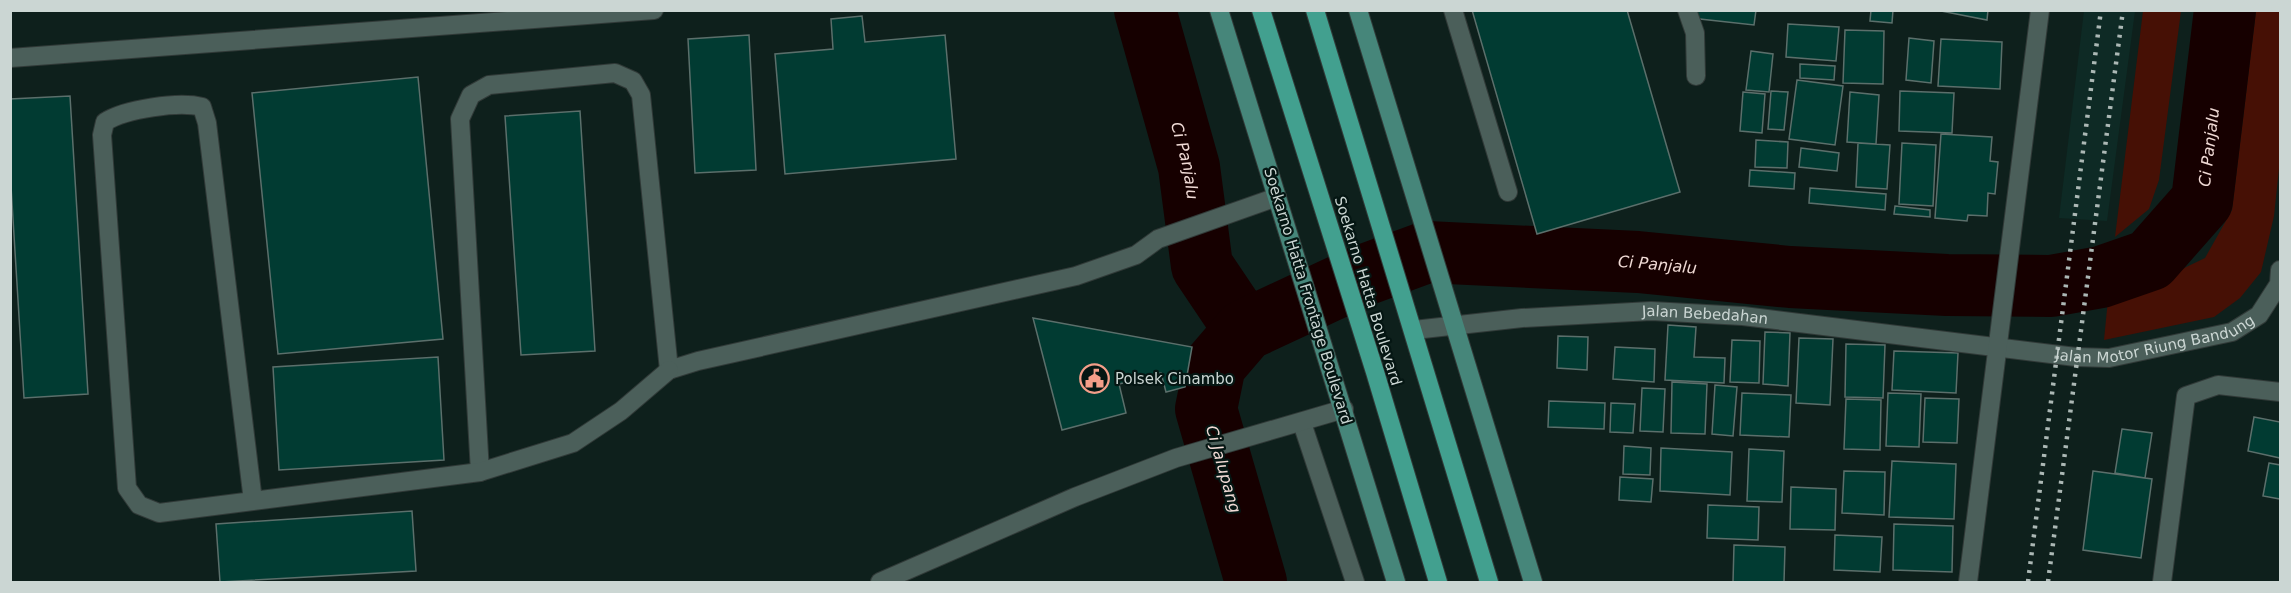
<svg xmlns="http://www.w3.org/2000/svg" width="2291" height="593" font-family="'DejaVu Sans',sans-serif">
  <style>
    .built { fill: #0e2a25 }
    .green { fill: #461005 }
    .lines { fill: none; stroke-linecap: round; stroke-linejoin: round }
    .river { stroke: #160000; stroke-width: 62 }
    .building { fill: #013b32; stroke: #5b6f6b; stroke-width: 1.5 }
    .minor-casing { stroke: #313a38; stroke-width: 20 }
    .major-casing { stroke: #313a38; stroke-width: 20 }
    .highway-casing { stroke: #313a38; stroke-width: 20 }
    .minor { stroke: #4b5f5a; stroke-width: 18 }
    .major { stroke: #46867a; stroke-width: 18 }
    .highway { stroke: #42a08f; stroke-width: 18 }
    .rail { stroke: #acb8b5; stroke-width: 4.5; stroke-dasharray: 3 6; stroke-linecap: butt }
    .labels { text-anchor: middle; stroke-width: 4.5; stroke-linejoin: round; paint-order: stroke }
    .street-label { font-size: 15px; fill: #cbd6d3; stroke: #051613 }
    .poi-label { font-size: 15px; fill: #cbd6d3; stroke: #051613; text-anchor: start }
    .water-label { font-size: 16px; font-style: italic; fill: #f0dad5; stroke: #051613 }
  </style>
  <rect width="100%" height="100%" fill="#0e201c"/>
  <path class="built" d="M2084,11h51l-28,210 -48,-3z"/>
  <path class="green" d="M2143,11h38l-22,169 -10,29 -34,28z
    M2256,11h24v148l-6,57 -13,56 -21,26 -26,19 -110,23 5,-51 48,-8 48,-23 27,-48z"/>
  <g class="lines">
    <g class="river">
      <path id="s1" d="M1145,10l44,157 13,99 43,64"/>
      <path id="s2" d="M1256,582l-50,-173 9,-44 30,-35 114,-53 68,-25 211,10 152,15 157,8 104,1 50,-9 49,-17 52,-59 23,-191"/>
    </g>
  </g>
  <path class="building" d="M1472,10h155l53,182 -143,42z
    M1692,10h64l-2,15 -63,-7z
    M1871,10h22l-1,13 -22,-2z
    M1936,10h52l-1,10z
    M862,16l3,26 80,-7 11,124 -171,15 -10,-120 58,-5 -2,-30z
    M1788,24l51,3 -3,34 -50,-4z
    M1845,30l39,1 -1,53 -40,-1z
    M749,35l7,135 -61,3 -7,-134z
    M1909,38l25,3 -3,42 -25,-3z
    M1941,39l61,3 -2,47 -62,-3z
    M1751,51l22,3 -4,38 -23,-2z
    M1800,64l35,2 -1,14 -34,-2z
    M418,77l25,262 -165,15 -26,-261z
    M1797,80l46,6 -8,59 -46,-6z
    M1771,91l17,1 -4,38 -16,-1z
    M1900,91l54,2 -2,40 -53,-2z
    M1743,92l22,2 -3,39 -22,-2z
    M1850,92l29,3 -3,49 -29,-2z
    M70,96l18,298 -64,4 -14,-228v-71z
    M580,111l15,240 -74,4 -16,-239z
    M1941,134l51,3 -2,24 8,1 -3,32 -7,-1 -1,23 -19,-1 -1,6 -32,-3z
    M1756,140l32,2 -1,26 -32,-1z
    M1858,143l32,2 -3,44 -31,-2z
    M1902,143l34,2 -3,61 -34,-2z
    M1801,148l38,5 -2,18 -38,-4z
    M1750,170l45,3 -1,16 -45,-3z
    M1810,188l76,6 -1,16 -76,-7z
    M1895,206l35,4v7l-36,-3z
    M1033,318l159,29 -7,40 -19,5 -5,-19 -42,11 7,29 -64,17z
    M1668,325l28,2 -2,30 31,1 -1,25 -59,-3z
    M1765,332l25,1 -2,53 -25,-2z
    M1558,336l30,1 -1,33 -30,-2z
    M1799,338l34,1 -3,66 -34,-2z
    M1732,340l28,1 -1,42 -29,-1z
    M1846,344l39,1 -2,53 -38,-1z
    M1615,347l40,2 -1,33 -41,-3z
    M1894,351l64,2 -2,40 -64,-3z
    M438,357l6,103 -165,10 -6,-103z
    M1672,382l35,2 -2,50 -34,-1z
    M1715,385l22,2 -4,49 -21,-2z
    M1642,388l23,1 -2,43 -23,-1z
    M1742,393l49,2 -2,42 -49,-2z
    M1888,393l33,1 -2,53 -33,-1z
    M1925,398l34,1 -2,44 -34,-1z
    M1846,399l35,1 -1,50 -36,-1z
    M1549,401l56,2 -1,26 -56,-2z
    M1611,403l24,1 -2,29 -23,-1z
    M2254,417l26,5v36l-32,-7z
    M2122,429l30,4 -7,45 -30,-5z
    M1624,446l27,2 -1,27 -27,-1z
    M1661,448l71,4 -2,43 -70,-4z
    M1749,449l35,2 -2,51 -35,-1z
    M1892,461l64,3 -2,55 -65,-2z
    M2269,463l11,2v34l-17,-3z
    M1844,471l41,1 -1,43 -42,-2z
    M2093,471l59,8 -11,79 -58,-8z
    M1620,477l33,2 -2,23 -32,-2z
    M1791,487l45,2 -1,41 -45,-1z
    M1708,505l51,2 -1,33 -51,-2z
    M412,511l4,60 -196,11 -4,-58z
    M1894,524l59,2 -1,46 -59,-2z
    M1835,535l47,2 -2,35 -46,-2z
    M1734,545l51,2 -1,35h-51z"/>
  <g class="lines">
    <defs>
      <g id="minor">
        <path d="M1453,10l55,182"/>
        <path d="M1687,10l8,23 1,43"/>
        <path d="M10,58l644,-48"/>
        <path id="s3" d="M1414,330l108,-12 129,-7 92,5 333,41 33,1 123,-26 27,-17 20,-31 1,-14"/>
        <path d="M1302,423l53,159"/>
        <path d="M480,472l-20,-353 11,-24 18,-10 126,-12 18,8 8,14 28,275 29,-9 378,-85 60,-21 22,-16 119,-42"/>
        <path d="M253,501l-46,-378 -5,-16c-23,-6 -77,2 -97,15l-3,13 25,353 12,17 20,8 321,-41 93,-29 48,-32 48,-41"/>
        <path d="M880,582l195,-85 101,-39 168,-49"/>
        <path d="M1968,582l72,-572"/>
        <path d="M2162,582l24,-186 32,-11 62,7"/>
      </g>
      <path id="major" d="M1219,10l177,572
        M1358,10l175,572"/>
      <path id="highway" d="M1261,10l114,362 63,210
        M1315,10l174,572"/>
    </defs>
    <use href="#minor" class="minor-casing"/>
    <use href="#major" class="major-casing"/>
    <use href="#highway" class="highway-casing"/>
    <use href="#minor" class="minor"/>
    <use href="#major" class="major"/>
    <use href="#highway" class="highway"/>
    <path class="rail" d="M2028,582l73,-572
      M2048,582l75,-572"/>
  </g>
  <defs>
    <symbol id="civic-ring" viewBox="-11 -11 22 22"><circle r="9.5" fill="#051613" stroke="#f49e89" stroke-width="1.5"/><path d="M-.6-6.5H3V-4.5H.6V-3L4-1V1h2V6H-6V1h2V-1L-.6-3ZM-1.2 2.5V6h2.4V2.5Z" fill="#f49e89"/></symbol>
  </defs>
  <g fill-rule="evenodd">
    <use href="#civic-ring" x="1078" y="362" width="33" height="33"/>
  </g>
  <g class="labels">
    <g class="street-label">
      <text transform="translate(1368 291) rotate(73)" y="5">Soekarno Hatta Boulevard</text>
      <text transform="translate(1308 296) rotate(73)" y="5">Soekarno Hatta Frontage Boulevard</text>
      <text dy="5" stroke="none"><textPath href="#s3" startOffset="292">Jalan Bebedahan</textPath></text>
      <text dy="5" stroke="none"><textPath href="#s3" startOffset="747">Jalan Motor Riung Bandung</textPath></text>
    </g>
    <g class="poi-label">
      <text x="1115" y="384">Polsek Cinambo</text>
    </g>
    <g class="water-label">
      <text dy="6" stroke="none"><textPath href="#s2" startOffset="1330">Ci Panjalu</textPath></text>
      <text dy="6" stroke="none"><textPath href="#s1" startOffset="156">Ci Panjalu</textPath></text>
      <text dy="6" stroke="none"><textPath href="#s2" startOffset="700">Ci Panjalu</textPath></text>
      <text transform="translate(1224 469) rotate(74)" y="6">Ci Jalupang</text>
    </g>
  </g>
  <rect width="2291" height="593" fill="none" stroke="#cbd6d3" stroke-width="24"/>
</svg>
